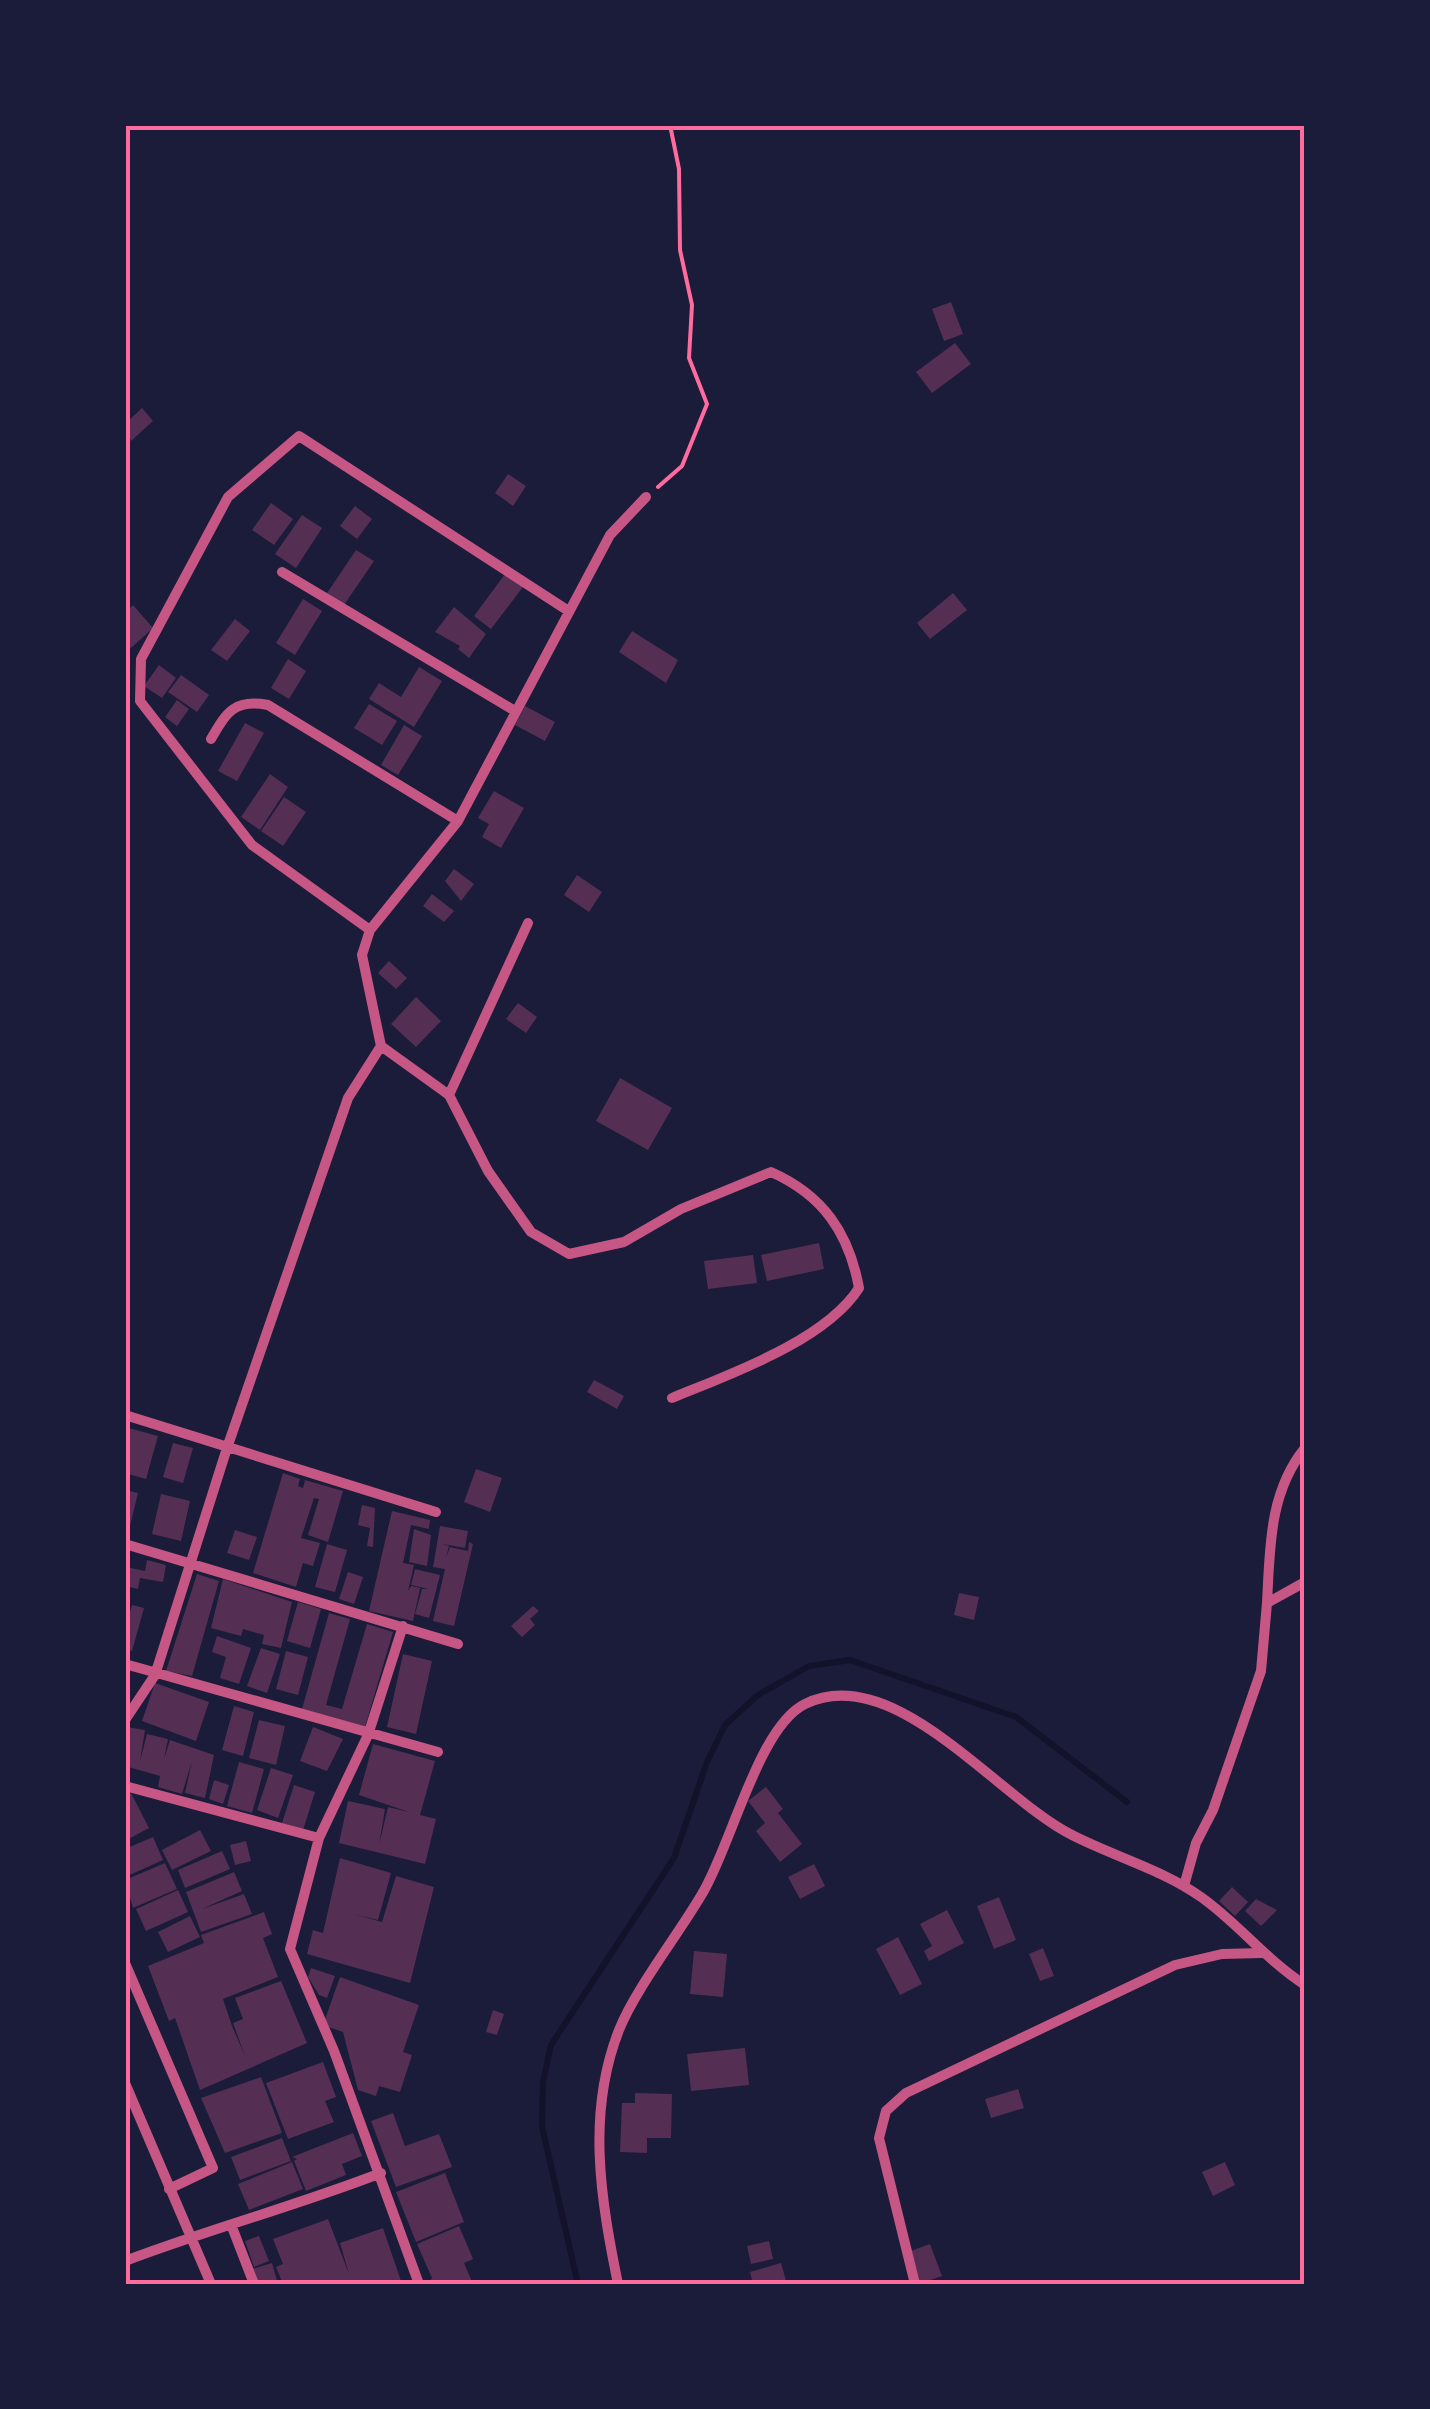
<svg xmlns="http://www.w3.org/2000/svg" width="1430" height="2409" font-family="'Exo 2',sans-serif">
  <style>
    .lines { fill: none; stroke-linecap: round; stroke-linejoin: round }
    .stream { stroke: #12122b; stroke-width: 6 }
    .building { fill: #542f53 }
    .path { stroke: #ff6b9d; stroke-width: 4 }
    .minor { stroke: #c65784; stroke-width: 10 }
    .neatline { fill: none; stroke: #ff6b9d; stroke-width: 4 }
  </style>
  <rect width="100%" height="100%" fill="#1b1b3a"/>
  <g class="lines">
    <path class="stream" d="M578,2284l-36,-157 1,-45 8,-37 123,-187 33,-96 18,-37 33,-30 51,-29 41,-6 166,57 111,85"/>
  </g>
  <path class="building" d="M951,302l12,32 -19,7 -12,-32z
    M955,343l16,21 -39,29 -16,-21z
    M142,408l11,13 -22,20 -6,-17z
    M508,474l18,12 -13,20 -18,-13z
    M271,503l22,16 -19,26 -22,-15z
    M355,506l17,13 -15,20 -17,-13z
    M302,515l20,13 -26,40 -21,-14z
    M356,550l18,11 -30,44 -17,-12z
    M505,574l18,13 -32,42 -17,-13z
    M953,593l14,17 -37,29 -13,-16z
    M303,599l19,12 -27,44 -19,-12z
    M133,605l20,23 -22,20 -6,-7v-28z
    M454,607l32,27 -17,24 -11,-9 2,-3 -25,-14z
    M235,619l15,12 -23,30 -16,-11z
    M632,631l46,29 -12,23 -47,-31z
    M288,659l18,12 -17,28 -18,-11z
    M159,665l17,13 -14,20 -18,-12z
    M419,667l23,14 -28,46 -45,-28 10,-16 22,14z
    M181,675l28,20 -12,17 -29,-20z
    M177,700l12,9 -12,17 -12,-9z
    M369,704l28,17 -15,24 -28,-17z
    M525,706l30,16 -10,19 -30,-16z
    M245,723l19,10 -27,48 -19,-10z
    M404,725l18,11 -24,39 -17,-10z
    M270,774l18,13 -28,43 -19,-13z
    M494,791l30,17 -23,40 -19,-11 7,-13 -11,-6z
    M284,797l22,15 -23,34 -22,-15z
    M454,869l20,15 -13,17 -16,-20z
    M577,875l25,17 -13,20 -25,-17z
    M432,894l22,17 -10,11 -21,-16z
    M389,961l18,17 -11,11 -18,-16z
    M416,997l25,24 -25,26 -25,-23z
    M518,1003l19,14 -11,16 -20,-14z
    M620,1078l52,30 -24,42 -52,-29z
    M819,1243l5,26 -57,12 -6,-26z
    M753,1255l4,28 -49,6 -4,-28z
    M594,1380l30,16 -7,13 -30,-17z
    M125,1427l33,9 -12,43 -21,-6z
    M173,1443l20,5 -10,35 -20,-6z
    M476,1469l26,9 -12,34 -26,-10z
    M283,1473l17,6 -2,7 5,2 2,-8 38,11 -15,51 -20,-7 11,-36 -5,-1 -13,40 19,5 -7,23 -10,-3 -7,24 -43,-14z
    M125,1490l13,3 -10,41 -3,-1z
    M161,1494l29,7 -9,40 -29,-7z
    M362,1505l13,3 -2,39 -6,-1 3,-18 -12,-3z
    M392,1511l38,9 -1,9 -18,-4 -8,38 11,2 -6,26 3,-5 9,2 -7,33 -44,-10z
    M440,1526l28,5 -3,17 -23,-4 7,2 -3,12 4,-11 18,4 1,-9 4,2 -19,82 -21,-5 12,-52 -12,-2z
    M414,1529l17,6 -4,31 -18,-4z
    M235,1530l22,7 -8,23 -22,-7z
    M327,1544l20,6 -12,42 -20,-5z
    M147,1560l19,5 -3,17 -23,-4 -2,11 -13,-3 1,-19 19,4z
    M415,1569l25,6 -11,43 -14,-4 7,-25h6l-17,-4z
    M348,1572l15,5 -9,27 -15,-5z
    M197,1574l22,7 -27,95 -26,-5z
    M223,1579l69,23 -11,46 -19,-4 2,-9 -21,-6 -2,7 -30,-8z
    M959,1593l20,4 -5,23 -20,-5z
    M298,1602l23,7 -11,39 -23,-7z
    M132,1605l12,3 -12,43 -7,-2v-18z
    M533,1606l6,5 -9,8 5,6 -13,12 -11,-11z
    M329,1613l21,6 -24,86 16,4 25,-85 26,8 -28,95 -63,-18z
    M217,1636l34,12 -12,36 -19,-6 6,-21 -14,-5z
    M261,1648l19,6 -13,39 -20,-7z
    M286,1651l22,6 -10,38 -22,-6z
    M403,1654l29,7 -16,73 -29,-7z
    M155,1683l54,19 -13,39 -54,-20z
    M234,1706l20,6 -11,44 -21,-6z
    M259,1720l26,6 -9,39 -27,-7z
    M127,1727l18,3 -5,31 7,-27 21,5 -4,20 6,-19 44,15 -9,43 -20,-5 7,-32 -10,33 -24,-7 2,-11 -35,-10z
    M313,1727l30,12 -16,32 -27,-10z
    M373,1744l62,17 -15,54 16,4 -11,45 -86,-21 9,-42 37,8 -6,36 9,-38 21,5 -50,-17z
    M239,1762l25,7 -12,44 -25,-7z
    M271,1768l22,7 -15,43 -21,-8z
    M214,1780l15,5 -6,19 -14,-5z
    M294,1785l21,7 -12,38 -21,-7z
    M766,1787l17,22 -5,4 24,31 -22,18 -24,-31 9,-8 -17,-22z
    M131,1793l18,35 -24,13v-44z
    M200,1830l11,21 -39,19 -10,-20z
    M153,1837l10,23 -38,17v-28z
    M246,1841l5,20 -16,4 -5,-20z
    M222,1851l8,18 -45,19 -7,-18z
    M340,1858l51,15 -13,47 -24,-6 28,8 14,-46 38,11 -24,96 -103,-29 6,-24 10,3z
    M165,1863l12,26 -44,19 -8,-28z
    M814,1864l11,22 -25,13 -12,-22z
    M234,1872l8,19 -40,18 42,-15 8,20 -51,18 -15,-40z
    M1232,1887l16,15 -13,14 -16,-15z
    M178,1890l10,22 -42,19 -10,-22z
    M999,1897l17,43 -22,9 -17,-43z
    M1256,1899l21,11 -16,16 -16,-15z
    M947,1910l17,33 -35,18 -5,-10 8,-5 -12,-22z
    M264,1912l8,22 -9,4 15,39 -55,22 9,27 13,30 -12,-33 10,-4 -8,-21 46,-17 26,62 -107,47 -25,-72 -6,3 -21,-55 56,-23 -3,-8z
    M190,1916l10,21 -32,15 -10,-20z
    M898,1937l24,47 -22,11 -24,-46z
    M1043,1948l11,28 -14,5 -11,-27z
    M694,1951l33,3 -4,43 -33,-3z
    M311,1968l24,8 -8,22 -8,-3 -11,-18z
    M340,1977l79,28 -16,47 9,3 -12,37 -21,-6 -3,10 -18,-6 -15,-58 -20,-7z
    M493,2010l11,4 -7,21 -11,-3z
    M745,2048l4,37 -58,6 -4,-37z
    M323,2062l13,35 -11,4 9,21 -46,17 -22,-56z
    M261,2077l21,56 -57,20 -24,-55z
    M1018,2089l6,19 -33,10 -6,-19z
    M635,2093l37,1 -1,44h-24v15l-27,-1 2,-49h13z
    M393,2113l12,33 34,-12 13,33 -56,20 -25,-66z
    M353,2133l9,23 -20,8 4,11 -40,16 -12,-30 3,-2 -5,-2z
    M282,2138l9,23 -51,19 -9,-23z
    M292,2162l11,27 -54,21 -11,-26z
    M1225,2162l10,23 -22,11 -11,-24z
    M445,2173l19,49 -48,20 -20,-50z
    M328,2219l21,55 -9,-31 43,-15 19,56h-119l-7,-17 7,-3 -10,-25z
    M459,2226l14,33 -9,4 9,21h-45l4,-6 -15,-34z
    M259,2236l10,25 -15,6 -9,-26z
    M769,2241l4,18 -22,5 -4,-18z
    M930,2244l12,32 -23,8 -11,-32z
    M272,2263l6,21h-22l-4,-15z
    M781,2263l6,21h-34l-3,-12z"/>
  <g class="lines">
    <path class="path" d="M658,487l24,-21 25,-62 -18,-46 3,-53 -12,-55 -1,-81 -9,-44"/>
    <path class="minor" d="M282,572l233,139
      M211,739c16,-28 24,-40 57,-34l190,116
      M370,930l-118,-85 -112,-144 1,-42 87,-162 71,-61 268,174
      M381,1046l68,49 39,76 43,61 38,22 55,-12 57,-33 90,-37c52,23 78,61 88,116 -34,53 -129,86 -187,110
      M449,1095l79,-172
      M125,1415l311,97
      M125,1544l333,100
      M1267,1603c3,-55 2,-111 38,-155
      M403,1626l-35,109 -49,103 -29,111 44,102 85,233
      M125,1664l313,88
      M125,1720l30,-45 72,-227 121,-350 33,-52 -19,-91 8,-25 88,-109 152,-286 36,-38
      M125,1786l194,52
      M1184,1886l12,-43 17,-33 48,-139 6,-68 38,-21
      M125,1963l88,205 -44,21
      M125,2083l86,201
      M232,2227l22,57
      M125,2261c84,-32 171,-55 256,-88
      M618,2284c-17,-84 -32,-170 1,-254 17,-42 59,-95 83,-136 29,-47 56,-167 103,-190 89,-44 194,95 267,131 43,22 89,34 129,62 37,26 65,63 104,88
      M915,2284l-36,-146 7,-27 20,-18 269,-128 47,-11 40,-1"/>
  </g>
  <rect width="1430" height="2409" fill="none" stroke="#1b1b3a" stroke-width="255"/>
  <rect x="128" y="128" width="1174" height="2154" class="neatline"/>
</svg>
